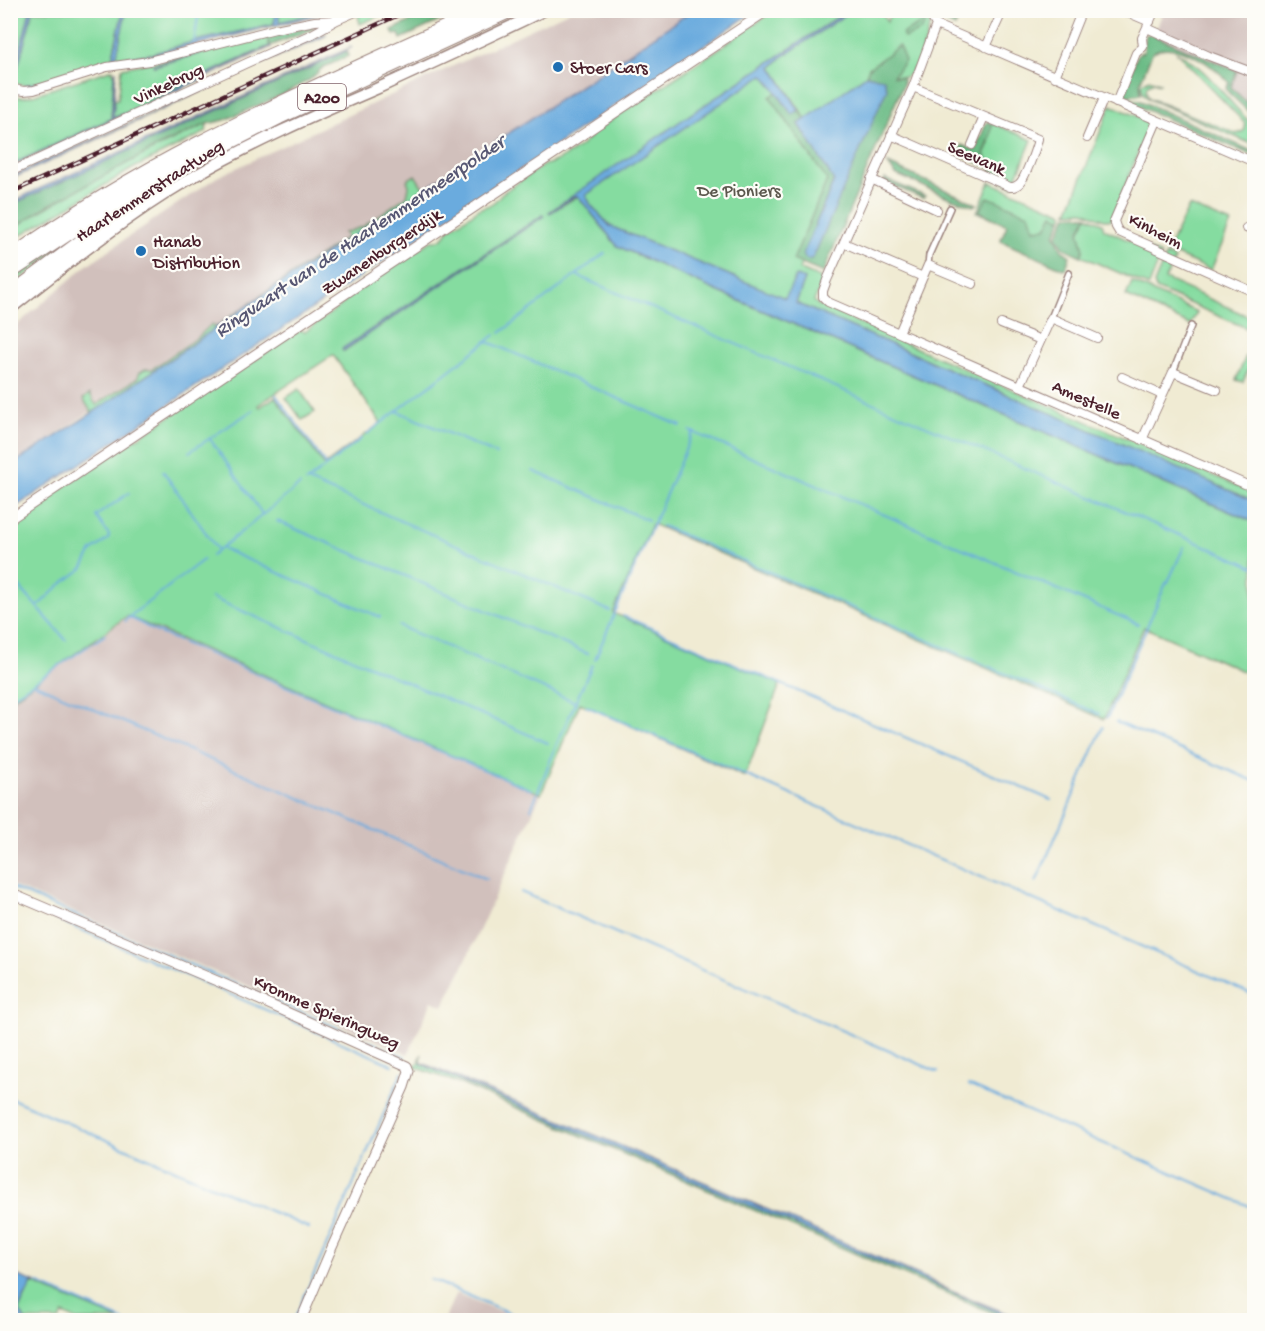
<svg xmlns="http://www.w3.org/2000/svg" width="1265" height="1331" font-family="'Gochi Hand',sans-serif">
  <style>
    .industrial { fill: #d1c0bc }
    .green { fill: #85dca0; stroke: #687e66; stroke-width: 1.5; fill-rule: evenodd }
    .forest { fill: #6cbc86; stroke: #5b6e58; stroke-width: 1.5 }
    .water { fill: #6babde; stroke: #5a6584; stroke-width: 1.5 }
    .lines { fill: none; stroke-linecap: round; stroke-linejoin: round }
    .stream { stroke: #6babde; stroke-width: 2 }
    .pedestrian-casing { stroke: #9d857f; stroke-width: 8 }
    .minor-casing { stroke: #9d857f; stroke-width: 10 }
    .tertiary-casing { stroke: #9d857f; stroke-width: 11 }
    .secondary-casing { stroke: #9d857f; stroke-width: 13 }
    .motorway-casing { stroke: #9d857f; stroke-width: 16 }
    .pedestrian { stroke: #fff; stroke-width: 5 }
    .minor { stroke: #fff; stroke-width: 8 }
    .tertiary { stroke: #fff; stroke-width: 9 }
    .secondary { stroke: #fff; stroke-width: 10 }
    .motorway { stroke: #fff; stroke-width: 14 }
    .rail-casing { stroke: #4a1f2b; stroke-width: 4.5 }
    .rail { stroke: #fdfcf7; stroke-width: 2; stroke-dasharray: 7; stroke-linecap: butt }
    .poi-dot { fill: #1f6fb2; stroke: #fdfcf7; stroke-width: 2 }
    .labels { text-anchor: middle; stroke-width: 4.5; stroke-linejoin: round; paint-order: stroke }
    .shield { fill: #fdfcf7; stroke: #806168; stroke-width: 1.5 }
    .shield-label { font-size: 16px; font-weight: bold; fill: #4a1f2b }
    .poi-label { font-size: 18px; fill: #4a1f2b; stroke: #fdfcf7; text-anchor: start }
    .street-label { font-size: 18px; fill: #4a1f2b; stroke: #fdfcf7 }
    .park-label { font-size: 18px; fill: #5c584e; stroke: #fdfcf7 }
    .water-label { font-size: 20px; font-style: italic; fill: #575773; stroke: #fdfcf7 }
  </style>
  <rect width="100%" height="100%" fill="#fdfcf7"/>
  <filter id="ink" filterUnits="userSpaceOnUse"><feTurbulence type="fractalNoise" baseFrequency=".0167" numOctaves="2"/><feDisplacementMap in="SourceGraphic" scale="12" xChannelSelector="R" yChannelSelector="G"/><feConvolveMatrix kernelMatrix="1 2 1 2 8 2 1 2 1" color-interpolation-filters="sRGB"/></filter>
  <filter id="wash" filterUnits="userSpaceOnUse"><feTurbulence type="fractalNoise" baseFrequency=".008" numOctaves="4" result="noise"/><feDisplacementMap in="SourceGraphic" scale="24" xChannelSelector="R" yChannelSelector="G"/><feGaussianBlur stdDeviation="1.35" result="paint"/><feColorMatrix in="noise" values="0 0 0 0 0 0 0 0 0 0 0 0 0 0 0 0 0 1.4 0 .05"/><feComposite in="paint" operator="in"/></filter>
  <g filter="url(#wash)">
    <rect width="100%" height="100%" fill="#f0ebd3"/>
    <path class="industrial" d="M570,11h124l-683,453v-134l76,-65 130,-88z
      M1163,11h91v99l-23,-23 6,-16 -83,-35z
      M127,616l414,178 -81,179 -17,33 -11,-5 -24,53 -397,-169 -1,-185z
      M456,1293l65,27h-77z"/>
    <path class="green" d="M11,11h19l-15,62h1l17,-62h90l-11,49 -79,24 -8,1 -8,-1 -6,-5z
      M126,11h150l-2,13 -78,17 -45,13 -36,5z
      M279,11h39v2l-39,10z
      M367,11h24l-31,13 -2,-8z
      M774,11h73l-159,105 -139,97 29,-17 39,50 102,46 535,230v154l-110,-49 -40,92 -452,-195 -39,89 167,71 -35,93 -165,-74 -39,91 -414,-178 -116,84v-178l289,-192 5,2 38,-28 5,-6 83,-57c8,1 15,-4 17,-11l33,-22c8,-2 16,-7 20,-14l43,-29c13,-2 44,-21 49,-33l124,-82zM543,215l-199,136h-1l-1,-2zM333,355l48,68 -57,42 -49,-68 -15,10 -2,-2z
      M851,11h30l6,11 2,-6 -3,-5h37l7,13c-3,15 -12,44 -24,53l-13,-1 -24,-8 -3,7 -60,44 -34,-52 9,-9z
      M266,35l4,11 -94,42 -45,23 -18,7 1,-18 4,-1 4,-31 60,-12 -28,9v1z
      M1176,52c33,16 51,50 78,74v19l-105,-46 -6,-6 -2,-9 8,-5 11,4 -1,1 -5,-2c-9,3 -10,8 -5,16l88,36 5,-2 3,-3v-5l-6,-7z
      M113,69l1,7 -3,43 -100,46v-69l12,1 10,-2z
      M764,70l74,108 -39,91 25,11 -10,21 4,4 160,70 276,118v8l-458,-198 9,-24h-1l-19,21 -178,-71 -26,-34z
      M1111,105l39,17 -38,98h-8l-20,-9 -16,1z
      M992,123l40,17 -19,46 -18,-8 -11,-24 5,-11z
      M207,124l-1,8 -74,37 -121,72v-11c62,-41 129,-75 196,-106z
      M415,175l9,14 -143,94 -189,130 -9,-14 7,-5 6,11 42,-27 1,-5 6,-4h7l46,-32 14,-13 3,3 132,-90 -3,-4 18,-6 45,-31 2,-10 -2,-6z
      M990,182l74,31 -2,6 -9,-5 -7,14c-24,3 -46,-7 -69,-16z
      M1189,206l42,17 -20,47 -44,-19z
      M108,216l-40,27 -57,43v-7l46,-33z
      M1087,216l15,7 2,6 57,26 -12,31 -68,-30 3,-7 -5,-17z
      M1166,255l9,4 -10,20 89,40v8l-3,3 -95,-41 -2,-5z
      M1132,282l65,30 -7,13 -64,-29z
      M1246,356l7,3 -10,23 -7,-2z
      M299,389l16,23 -13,8 -16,-22z
      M422,1054l-1,10 595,256h-7l-548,-236 -46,-17 1,-3h2z
      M32,1283l88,37h-43l-14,-6 -3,6h-35l-6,-10z"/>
    <path class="forest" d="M434,10l27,1 -60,28 -2,-5 -5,1 -2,-5z
      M951,11h11l-7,16 -9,-4z
      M924,17l3,2 -6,12 -17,7 -2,-4 21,-12z
      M313,25l1,3 -4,2 -40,16 -4,-11z
      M1150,34l87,37 -6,16 23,23v7l-26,-25 -2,-4 3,-5c-12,-17 -57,-46 -77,-30l-12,30 1,11 -13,2 -6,-2 16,-40 6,-3v-11l2,-5z
      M899,46l6,15 -12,15 10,2v7l-80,188 -30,-13 34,-80 -57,-83 7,-5 15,22 7,-4 7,9 -7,5 35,55 -5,14 -26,61 10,4 25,-58 46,-121 -18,-4 3,-7z
      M347,51l1,5 -26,12 -11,11 -27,15 -59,26 -18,4 -46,21 -117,63 -33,22 -1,-25z
      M1128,99l11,1 115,52v4l-128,-55z
      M987,122l5,1c0,11 -3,20 -8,31l9,15 2,9 -4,-2 -1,-8 -32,-14 3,-9 14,5z
      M888,164l89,40 -4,2 -23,-8 -55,-24z
      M885,179l40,17 -2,2 -39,-16z
      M988,197l41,17 5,15 12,-1 7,-14 9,5 -7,16 7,15 8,6 -4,12 -3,1 -62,-28v-2l6,-14 -28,-14z
      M1067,215h16l4,1 -8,16 5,17 -3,7 -17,-8 -7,-12z"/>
    <path class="water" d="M693,10l62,1 -243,164 -501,335v-42l4,-4 2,-3 75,-48 189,-130 322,-212z
      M30,11h3l-17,63 -2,-1z
      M123,11h3l-10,48 35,-5 45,-13 78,-17 2,-13h3v11l39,-9v2l-168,41 -35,5 -80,25 -11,2 1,-3 24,-5 63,-20z
      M847,11h4l-70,47 -9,9 27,43 -7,5 -18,-27 -11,-13 -177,120 5,10 19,21 175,72 11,-22 9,3 -9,24 458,198v21l-535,-230 -102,-46 -39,-50 -4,1 -24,16 -1,-1 139,-96z
      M324,34h2l-1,2 -58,25 -256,118v-2c30,-15 61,-28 92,-42 74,-32 146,-69 221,-101z
      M247,39h6l-99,27 -1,-1z
      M270,46l1,1 -260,120v-2l100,-46 3,-43 2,-6 -3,48 18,-7 45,-23z
      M352,47l-10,6 -331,152v-2l19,-10z
      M866,75l18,4 3,10 -74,169 -5,2 -3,-2 -2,-4 31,-73 -35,-57z
      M543,215l1,1 -201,135 -1,-2z
      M422,1063l192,80 314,136 23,12 73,29h-8l-595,-256z
      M10,1273l27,10h-5l-13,26 6,11h-6l-2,-7 -6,-11z"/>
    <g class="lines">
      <path class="stream" d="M194,43l5,-33
        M577,274l3,3 674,290
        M500,333l105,-80
        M486,341l195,85
        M276,395l51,71
        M397,411l99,43
        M690,431l448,193
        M367,434l128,-99
        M210,439l53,76
        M189,452l64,-42
        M163,471l54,78
        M533,471l115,49
        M308,481l302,130
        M306,482l56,-44
        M277,521l311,133
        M662,526l437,188
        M221,548l159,69
        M211,556l89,-71
        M10,576l56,64
        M212,598l336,145
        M37,607l22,-21 23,-17 10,-18 16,-12 1,-4 -13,-19 33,-23
        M623,616l428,184
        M129,617l74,-57
        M125,621l4,-4 26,14 377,159
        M399,626l176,76
        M595,659l98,-227
        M33,683l72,-48
        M10,698l23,-15 454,196
        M586,706l668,289
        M1107,718l59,-135 2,-1 16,-35
        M1116,722l138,59
        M531,809l25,-63 36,-81
        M1036,882l67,-155
        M10,887l395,170
        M521,892l417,180
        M10,899l383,166
        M968,1085l286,123
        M10,1098l299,130
        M430,1279l96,41
        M37,1283l86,37
        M294,1320l108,-248"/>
    </g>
  </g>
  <g filter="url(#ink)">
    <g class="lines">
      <defs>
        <path id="pedestrian" d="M928,265l1,-10 21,-47
          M1051,318l18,-45
          M1173,372l18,-46"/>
        <path id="minor" d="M927,10l9,15 318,137
          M1122,10l28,12
          M936,25l-23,62 -86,193 -4,11v6l5,5 426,186
          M1147,28l62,28 45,17
          M986,47l17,-37
          M1055,77l27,-67
          M10,88l13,3 11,-1 73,-23 42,-6 126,-32 40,-8 20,-1
          M1116,103l20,-50 7,-6 -1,-9 13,-28
          M1157,121l-43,100 2,6 3,5 135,60
          M891,135l119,52c4,0 5,0 9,-3 6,-5 17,-36 19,-45l-125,-52
          M1087,138l17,-40
          M972,145l12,-28
          M10,172l239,-110 63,-28 25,-14 23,-10
          M871,179l66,31
          M1251,219l3,-9
          M1246,228l8,3
          M844,243l79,34
          M1001,324l40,16
          M899,333l29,-68 45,19
          M1122,377l40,18
          M1020,386l31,-68 46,20
          M1142,440l31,-68 44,18"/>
        <path id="tertiary" d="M10,519l758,-509
          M10,893l214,91 183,82 2,5 -5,16 -75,167 -28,66"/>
        <path id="secondary" d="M10,309c58,-46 117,-93 181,-131 59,-34 122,-62 185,-89 57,-26 113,-52 169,-79"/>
        <path id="motorway" d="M10,258c60,-42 123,-81 188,-114 93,-48 190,-90 286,-134
          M10,272l69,-46 91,-54 109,-55 232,-107
          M10,295l134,-100"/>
      </defs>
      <use href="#pedestrian" class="pedestrian-casing"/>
      <use href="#minor" class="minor-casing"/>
      <use href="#tertiary" class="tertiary-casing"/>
      <use href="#secondary" class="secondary-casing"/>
      <use href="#motorway" class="motorway-casing"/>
      <use href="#pedestrian" class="pedestrian"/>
      <use href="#minor" class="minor"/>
      <use href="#tertiary" class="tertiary"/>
      <use href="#secondary" class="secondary"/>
      <use href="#motorway" class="motorway"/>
      <defs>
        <path id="rail" d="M10,193l399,-183"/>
      </defs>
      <use href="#rail" class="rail-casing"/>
      <use href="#rail" class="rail"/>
    </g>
  </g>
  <g class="poi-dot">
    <circle cx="558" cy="67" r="6"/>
    <circle cx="141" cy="251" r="6"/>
  </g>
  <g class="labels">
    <rect class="shield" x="298" y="84" width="48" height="26" rx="4.5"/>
    <g class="shield-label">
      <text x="322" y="103">A200</text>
    </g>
    <g class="poi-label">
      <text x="570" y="73">Stoer Cars</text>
      <text x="153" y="247">Hanab<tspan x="153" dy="21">Distribution</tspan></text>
    </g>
    <g class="street-label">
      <text transform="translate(168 83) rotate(-25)" y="6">Vinkebrug</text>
      <text transform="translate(977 157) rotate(24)" y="6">Seevank</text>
      <text transform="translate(149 190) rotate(-33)" y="6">Haarlemmerstraatweg</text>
      <text transform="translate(1156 230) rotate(27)" y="6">Kinheim</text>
      <text transform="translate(381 251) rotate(-34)" y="6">Zwanenburgerdijk</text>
      <text transform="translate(1087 399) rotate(24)" y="6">Amestelle</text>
      <text transform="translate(327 1011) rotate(24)" y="6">Kromme Spieringweg</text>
    </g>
    <g class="park-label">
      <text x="739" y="196">De Pioniers</text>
    </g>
    <g class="water-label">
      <text transform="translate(359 235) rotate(-34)" y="7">Ringvaart van de Haarlemmermeerpolder</text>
    </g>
  </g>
  <rect width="1265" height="1331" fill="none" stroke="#fdfcf7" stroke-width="36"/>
</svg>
